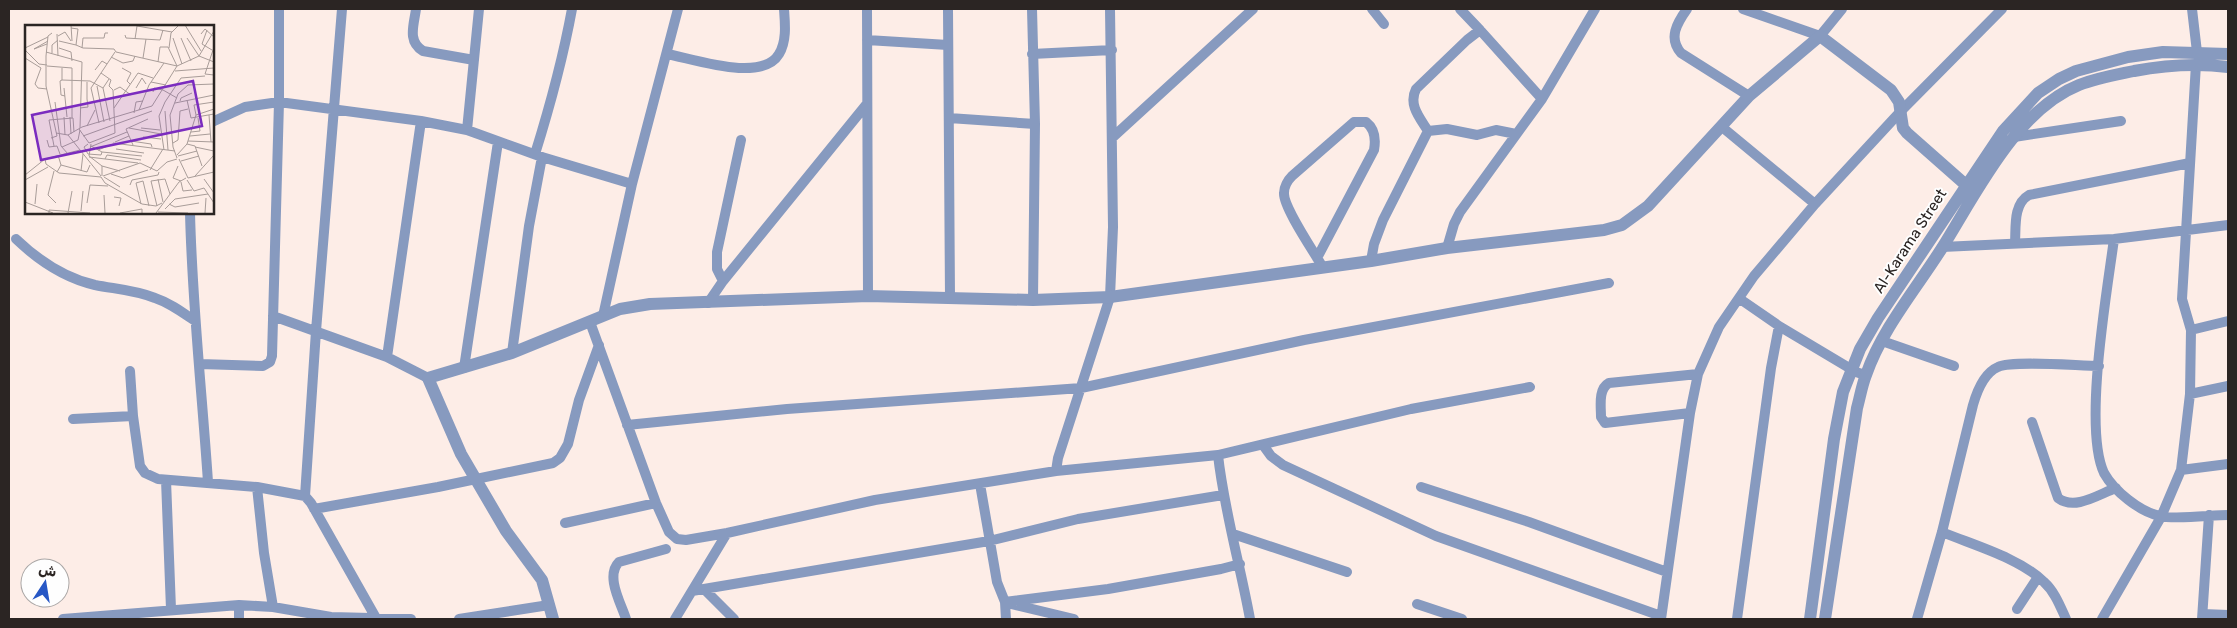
<svg xmlns="http://www.w3.org/2000/svg" width="2237" height="628" font-family="Rubik,'Noto Sans Arabic',sans-serif">
  <style>
    .lines { fill: none; stroke-linecap: round; stroke-linejoin: round }
    .minor { stroke: #879abf; stroke-width: 10 }
    .tertiary { stroke: #879abf; stroke-width: 12 }
    .labels { text-anchor: middle; stroke-width: 4; stroke-linejoin: round; paint-order: stroke }
    .street-label { font-size: 15px; fill: #2b2523; stroke: #fefefe }
    .inset-road { fill: none; stroke: #a99d99; stroke-width: 1 }
    .view { fill: #7b2cbf; fill-opacity: 0.15; stroke: #7b2cbf; stroke-width: 2.5 }
    .inset-edge { fill: none; stroke: #2b2523; stroke-width: 2.5 }
  </style>
  <rect width="100%" height="100%" fill="#fdede7"/>
  <g class="lines">
    <path class="minor" d="M342,9l-26,322 -11,165 6,7 65,115
      M416,9c-2,16 -9,32 7,42l51,9
      M867,9l1,287
      M948,9l2,289
      M1032,9l3,115 -2,176
      M1372,9l12,15
      M1460,9l20,21
      M1687,9c-10,14 -19,29 -6,44l68,43
      M1743,9l77,27 22,-27
      M2192,9l5,43
      M867,40l81,5
      M667,54c27,5 95,29 112,0 8,-13 6,-31 5,-45
      M1032,54l80,-4
      M949,118l86,6
      M212,122l33,-15 34,-5 142,19 46,9 75,27 -13,69 -17,127
      M1722,127l93,77
      M467,130l12,-121
      M1428,131c-8,-13 -20,-26 -12,-42l51,-49 13,-10 62,69
      M1113,137l140,-128
      M2014,137l107,-16
      M535,154c15,-48 28,-96 37,-145
      M542,157l90,27
      M190,212c2,91 12,180 18,270
      M16,239c22,21 48,39 79,46 20,4 40,5 60,13 15,5 27,14 40,23
      M2114,239c-7,53 -31,189 -10,234 10,18 36,39 56,43 14,4 52,-1 68,-1
      M2015,243c1,-16 -2,-39 14,-48l161,-32
      M1942,247l172,-8 114,-14
      M1447,248l7,-24 6,-12 82,-113 53,-90
      M1317,258l57,-108c2,-11 1,-21 -8,-28h-12l-62,54c-4,4 -8,11 -8,17 -1,14 30,59 38,73
      M1371,261l3,-17 9,-24 45,-89 19,-2 30,6 19,-5 20,4
      M723,281l-6,-12v-17l24,-112
      M1740,299l39,27 77,46 9,3
      M708,303l15,-22 143,-176
      M273,316l114,41 41,21
      M603,316l29,-132 46,-175
      M590,322l66,181 13,29 8,7 9,1 41,-7 148,-33 181,-29 2,-13 52,-161 3,-70 -3,-218
      M2191,330l-9,-31 14,-235
      M1882,341l72,25
      M387,357l34,-236
      M200,364l63,2 7,-4 2,-6 7,-254v-93
      M464,368l34,-226
      M130,371l3,45 7,50 5,7 13,6 99,8 7,66 9,54
      M2190,394l38,-8
      M1690,413l-85,10 -4,-6c0,-11 -3,-28 8,-34l89,-9
      M73,419l60,-3
      M2032,422l26,76c17,13 41,-4 58,-10
      M627,425l160,-16 294,-21 223,-48 305,-57
      M1263,445l8,11 12,9 153,71 225,80
      M2181,470l9,-76 1,-64 37,-9
      M1056,471l162,-16
      M166,480l5,129
      M980,484l17,98 8,20 1,17
      M257,487l48,9
      M1421,487l108,35 138,50
      M314,509l124,-22 115,-24 7,-5 8,-14 11,-44 20,-55
      M565,523l91,-20
      M1942,532c31,13 78,26 102,50 11,10 16,24 22,37
      M1233,534l114,38
      M705,590l29,29
      M692,591l297,-50 89,-22 145,-24
      M1005,602l103,-13 113,-20 19,-5
      M1011,604l63,15
      M1417,604l45,15
      M239,605v14
      M2017,609l21,-32
      M2203,614l25,1
      M63,619l176,-14 34,2 58,10 80,2
      M459,619l90,-14
      M626,619c-5,-16 -21,-43 -7,-57l47,-13
      M675,619l52,-86
      M1250,619c-10,-55 -26,-109 -32,-164l193,-46 119,-22
      M1661,619l29,-206 8,-39 21,-47 35,-51 61,-72 86,-93 101,-102
      M1737,619l34,-251 8,-42
      M1917,619l25,-87 31,-127c4,-14 11,-32 25,-38 15,-7 81,-1 101,-1
      M2102,619l59,-102 20,-47 47,-6
      M2202,619l7,-104"/>
    <path class="tertiary" d="M553,619l-11,-39 -36,-49 -45,-77 -33,-76 84,-25 108,-44 30,-5 218,-8 165,4 77,-3 261,-36 76,-13 157,-18 18,-5 26,-19 101,-110 71,-60 71,54 8,12 4,26 4,5 68,60
      M1810,619l24,-180 9,-47 17,-43 18,-31 125,-187 35,-38 21,-14 17,-8 52,-14 35,-5 65,2
      M1825,619l32,-211c3,-11 5,-23 9,-33 16,-46 50,-86 76,-127 34,-54 74,-138 137,-163 18,-7 36,-10 55,-14 32,-6 62,-8 94,-4"/>
  </g>
  <g class="labels">
    <g class="street-label">
      <text transform="translate(1910 241) rotate(-57)" y="5">Al-Karama Street</text>
    </g>
  </g>
  <g transform="translate(25 25)">
    <rect width="189" height="189" fill="#fdede7"/>
    <path class="inset-road" d="M46,0l1,16M160,0l16,26M182,5l-5,14 10,6M32,9l1,22M176,9l4,-5 9,8M100,10l1,3 34,2 3,-10M33,11l7,-4 6,9M148,13l9,26M156,13l10,23M162,13l12,18 15,6M110,14l2,-13 35,6M34,16l17,4 2,-16 -7,-1M22,19l-13,5 14,-8M51,20l7,3 31,1 2,3 61,14 22,-10 15,-25M189,22l-9,27 9,1M0,23l23,-11M34,23l12,4 1,9M57,23l1,-10h21l1,-5h3M144,23l2,-15 8,-8M0,25l14,14 8,1M21,27l36,10 -2,66M27,28v-8l6,-5M86,32l12,6 10,-2 2,-5M0,33l16,10 -6,16 3,4 9,1M118,33l3,-19M22,41l25,2v13M37,43v12l28,1 13,7M97,43l9,5 -4,8 3,3M70,45l7,-9 5,3M150,46l39,-3M84,54l-6,9 7,33M37,55l-2,1 1,14 4,1M47,56v37M126,57l15,3M72,61l7,36M39,63l3,29M111,63l6,-10 4,6M89,65l6,-3 11,8M128,67l1,-4 9,2 14,8M62,74v-17M162,75l4,18 23,-4M155,76l1,-3 11,-5M30,77l6,44 7,8M150,78l39,-8M55,83l8,-1 -1,-8M89,83l24,-35 15,5M114,85l10,-25 15,-22M140,86l3,39M109,88l2,-11 7,-1M171,90l-2,-10 20,-3M184,90l2,27M39,92l1,18M45,92l1,17M74,98l-8,-35 24,-36M62,101l8,-16M104,103l32,6M116,103l19,2M54,104l10,14 26,-10 -2,-43 -4,-4 2,-6 -10,-7M166,107l9,-1 -2,-13M31,108l12,2 14,-8 70,-21 25,-40 -9,-19h-8l-2,15M43,110l33,41M58,111l69,-25M165,111l20,-2M118,112l18,2M26,113l6,-2 -11,-50v-30l2,-20 4,-3M22,115l2,7 8,-1 3,8M106,116l20,3 1,3M163,116l26,1M90,117l14,-6M88,118l62,8M148,118l5,-3 2,-29 8,-2M63,119l-4,3 4,7 13,1 1,-3M66,119l-2,12 13,10v10M162,119l8,2 7,20M108,120l-7,-16 22,-10M29,121l-5,-26 24,-2 1,14M66,121l11,6 40,4M37,122l16,-7 2,-10M65,122l37,-15M170,122l19,4M91,124l28,4M55,125l-35,9 1,5 13,9 42,4M73,125l15,-6M139,125l-5,-34 6,-14 16,-24 24,-2M152,130l10,-11 9,-29 18,-6M153,131l19,-5M64,132l49,6M152,133l-4,-11 -3,-32 8,-21 10,-9 26,-1M80,134l2,-4 34,5M154,134l9,19M156,136l18,-5M36,140l26,7 3,-7M77,141l18,5M153,141l-5,12 8,3M125,145l13,-21M29,146l-6,24 8,8M56,146l2,-17M32,147l4,-7 -3,-10M86,149l12,4 25,-8M0,150l20,-16M78,151l37,-13 17,8 10,-9 10,-3M170,151l19,-21M76,152l4,6 37,21 14,2 6,-3M79,152l16,10M163,153l26,-6M133,154l5,23M179,154l10,14M0,155l23,-13M162,155l7,11 10,-3 10,15M156,157l2,9 9,-1M105,160l2,-5 26,-5 1,-3M79,170l1,18M89,172l7,1 -2,8M0,177l28,11M62,178l3,-18 18,1M10,179l2,-20M116,179l-5,-21 7,-2 6,25M144,179l6,3 24,-4M132,181l-6,-25 14,-2 5,15M140,184l10,-10 33,-5M56,186l2,-20M133,187l30,1M24,188v-3l41,3M43,188l4,-22M95,188l22,-4v4M131,188l23,-31 7,-4M180,188l1,-15"/>
    <path class="view" d="M168,56l9,45 -161,34 -9,-45z"/>
    <rect width="189" height="189" class="inset-edge"/>
  </g>
  <rect width="2237" height="628" fill="none" stroke="#2b2523" stroke-width="20"/>
  <g transform="translate(45 583) rotate(12)"><circle r="24" fill="#fefefe" stroke="#aaa7a6"/>
  <path d="M0-4L9 19L0 12L-9 19Z" fill="#2757c5"/>
  <text y="-8" font-size="14" font-weight="bold" text-anchor="middle" fill="#2b2523">ش</text>
  </g>
</svg>
